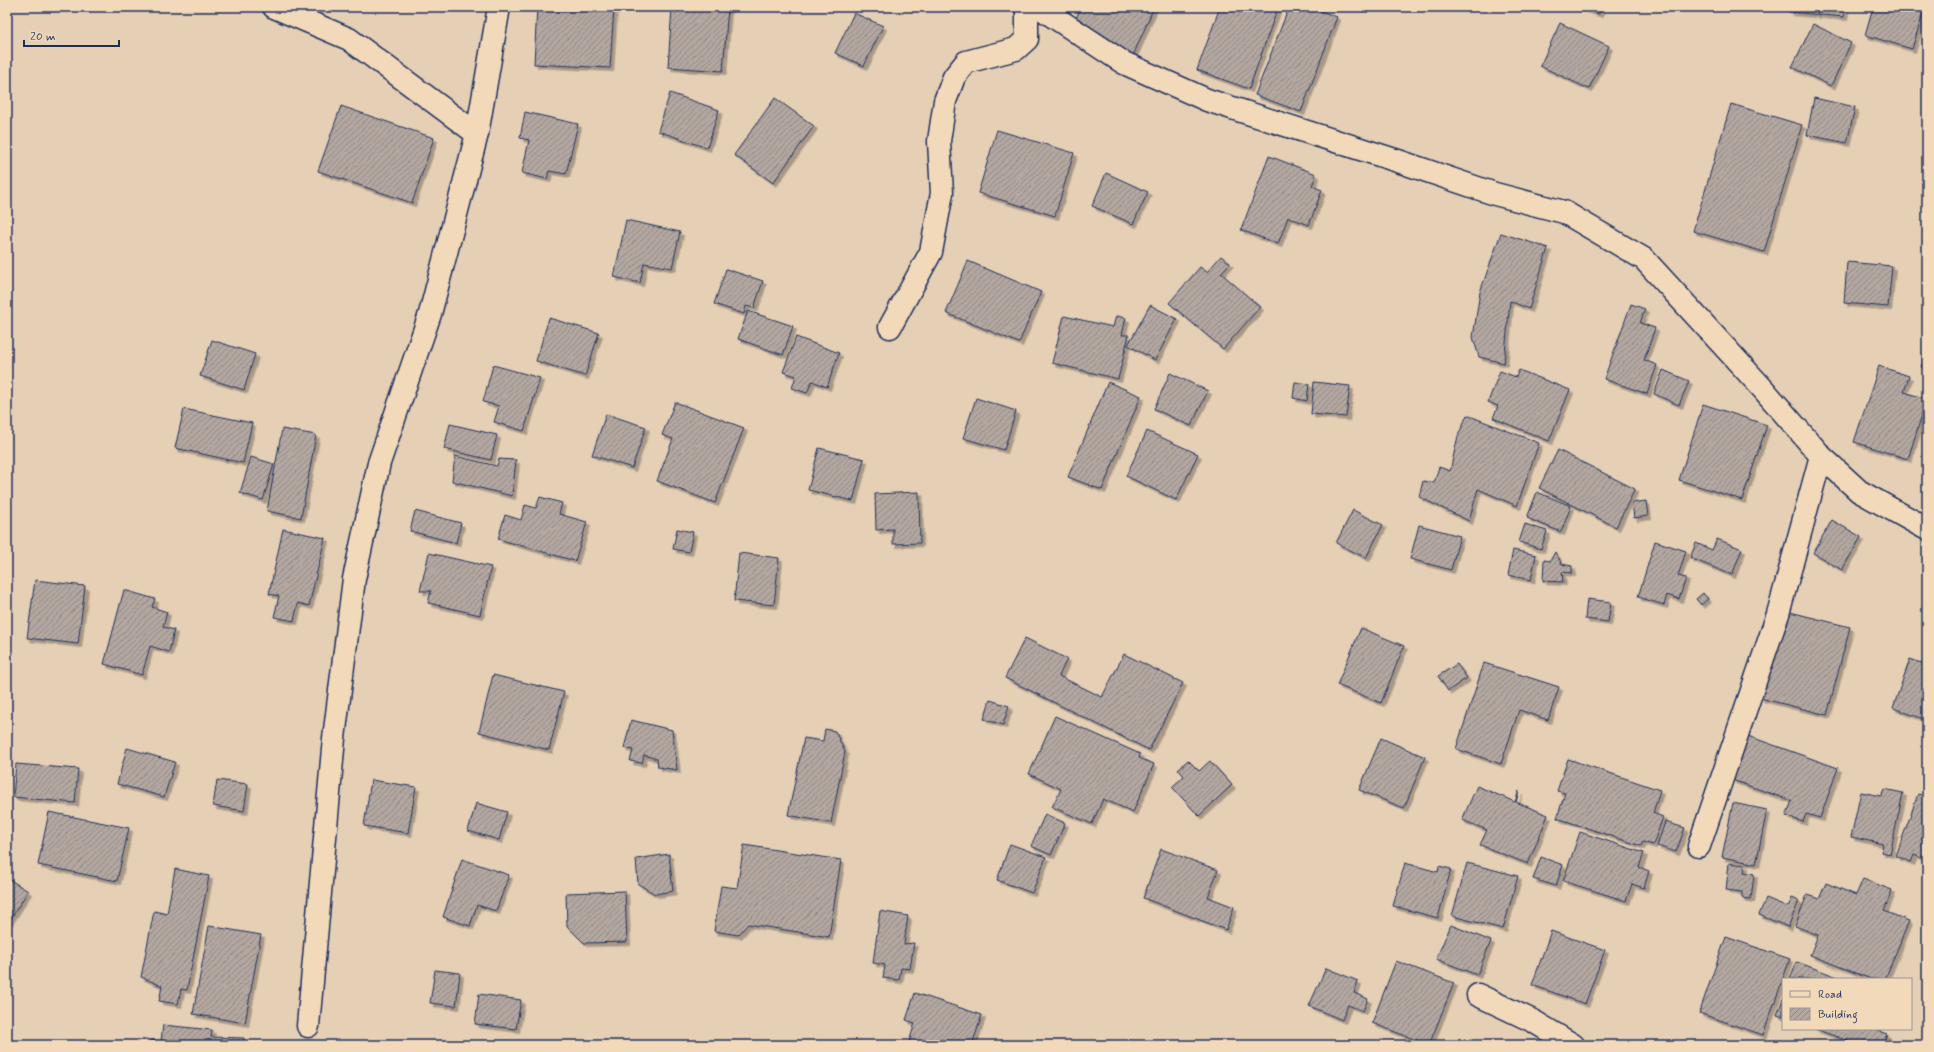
<svg xmlns="http://www.w3.org/2000/svg" width="1934" height="1052" font-family="Mynerve,sans-serif">
  <style>
    .building { fill: url(#building-hatch); stroke: #1b2f5e; filter: url(#shadow) }
    .lines { fill: none; stroke-linecap: round; stroke-linejoin: round }
    .minor-casing { stroke: #1b2f5e; stroke-width: 25 }
    .minor { stroke: #f2d9ba; stroke-width: 22 }
  </style>
  <defs>
    <pattern id="building-hatch" width="6" height="6" patternUnits="userSpaceOnUse"><rect width="6" height="6" fill="#b3a7a0"/><path d="M-1 1l2-2M0 6l6-6M5 7l2-2" fill="none" stroke="#918886"/></pattern>
    <filter id="shadow"><feDropShadow dx="3.5" dy="3.5" stdDeviation="0" flood-color="#0004"/></filter>
  </defs>
  <rect width="100%" height="100%" fill="#e5cfb5"/>
  <filter id="ink" filterUnits="userSpaceOnUse"><feTurbulence type="fractalNoise" baseFrequency=".025" numOctaves="2"/><feDisplacementMap in="SourceGraphic" scale="8" xChannelSelector="R" yChannelSelector="G"/><feConvolveMatrix kernelMatrix="1 2 1 2 8 2 1 2 1" color-interpolation-filters="sRGB"/></filter>
  <g filter="url(#ink)">
    <path class="building" d="M537,7h77l-4,61 -76,-4z
      M672,7h56l-5,64 -55,-4z
      M1081,7h73l-25,58 -62,-26z
      M1220,7h58l-29,82 -52,-19z
      M1289,7h21l27,10 -36,95 -46,-17z
      M1578,7h23l-2,7z
      M1790,7h55l-1,10 -55,-5z
      M1873,7h52l-13,42 -47,-14z
      M854,13l29,13 -19,40 -29,-13z
      M1560,23l49,23 -20,43 -49,-23z
      M1813,24l38,19 -20,43 -39,-19z
      M670,93l49,17 -12,38 -49,-17z
      M775,98l39,28 -41,57 -39,-28z
      M1814,98l41,9 -8,36 -40,-8z
      M1731,104l71,21 -38,127 -71,-21z
      M341,106l93,32 -22,65 -94,-32z
      M525,112l53,12 -12,50 -17,-3 -2,8 -25,-6 7,-33 -9,-2z
      M997,130l77,23 -19,63 -77,-23z
      M1269,156l47,18 -4,12 10,4 -13,35 -21,-8 -10,27 -37,-14z
      M1106,173l42,19 -15,32 -41,-18z
      M626,220l54,12 -8,36 -28,-5 -4,20 -26,-6z
      M1501,233l47,15 -19,61 -19,-8 -6,62 -25,-6 -6,-20 7,-45z
      M1221,256l9,7 -9,10 39,34 -37,42 -54,-46 31,-36 7,5z
      M968,261l73,31 -22,51 -73,-30z
      M1847,262l45,4 -4,41 -44,-4z
      M726,269l37,12 -9,27 -8,-2 -2,8 -30,-10z
      M1631,304l14,5 -5,14 15,5 -11,32 13,5 -10,29 -43,-15z
      M1150,305l27,14 -22,41 -27,-15z
      M748,311l45,15 -10,29 -45,-16z
      M1064,316l49,11 3,-11 10,2 -4,17h7l-11,44 -66,-16z
      M549,318l50,15 -14,43 -49,-15z
      M796,337l43,16 -12,34 -15,-6 -5,12 -15,-5 4,-12 -13,-4z
      M212,340l43,14 -11,36 -44,-14z
      M1927,350v20l-6,-3z
      M493,365l47,13 -16,53 -30,-9 5,-16 -16,-4z
      M1879,366l30,10 -5,16 23,7 -19,60 -54,-17z
      M1519,370l51,20 -21,51 -56,-23 5,-12 -10,-4 12,-31 16,6z
      M1663,370l26,11 -10,24 -25,-11z
      M1170,373l38,18 -17,35 -37,-17z
      M1108,382l33,14 -39,94 -34,-13z
      M1295,382l14,2 -2,17 -14,-3z
      M1314,382l36,4 -4,31 -35,-3z
      M976,398l40,13 -12,39 -41,-12z
      M675,402l69,26 -29,75 -58,-22 16,-42 -11,-4z
      M1703,404l64,21 -25,75 -63,-20z
      M184,409l68,14 -9,40 -68,-15z
      M606,414l40,13 -14,41 -40,-13z
      M1467,415l72,28 -22,63 -39,-17 -9,32 -50,-24 4,-16 11,2 5,-16 11,4 8,-35z
      M450,424l47,11 -6,25 -47,-11z
      M282,429l34,6 -15,83 -34,-7z
      M1147,431l51,23 -22,46 -50,-24z
      M819,448l45,11 -11,42 -45,-11z
      M1558,450l77,39 -19,38 -77,-39z
      M455,456l42,10 2,-7 17,1 -4,36 -60,-15z
      M251,457l23,7 -11,36 -23,-7z
      M919,492l1,51 -27,1v-15l-17,1 -1,-36z
      M1537,492l34,14 -10,26 -34,-14z
      M540,497l22,6 -3,11 28,8 -12,39 -77,-22 7,-24 16,5 4,-15 11,3z
      M1646,501l2,15 -14,2 -2,-15z
      M1353,510l30,15 -17,33 -30,-15z
      M415,511l46,12 -5,20 -46,-12z
      M1832,520l29,17 -19,33 -29,-17z
      M1525,524l22,7 -6,18 -22,-7z
      M1419,525l41,11 -9,34 -41,-11z
      M283,529l42,9 -16,68 -11,-3 -4,18 -20,-4 5,-21 -10,-2z
      M677,529l16,3 -4,20 -16,-3z
      M1717,539l25,10 -10,26 -42,-17 6,-15 16,7z
      M1655,541l31,10 -8,25 8,2 -7,21 -12,-4 -3,10 -26,-8z
      M1513,550l23,5 -5,25 -23,-5z
      M1555,552l7,12 10,2v7l-10,-1 1,10 -20,-1 1,-21 6,1z
      M429,553l62,14 -11,48 -52,-12 3,-12h-11z
      M739,553l40,5 -5,47 -40,-4z
      M35,580l50,6 -7,58 -51,-6z
      M124,590l31,9 -3,8 15,5 -4,15 11,3 -5,22 -19,-6 -8,29 -38,-11z
      M1703,593l5,6 -7,6 -5,-6z
      M1587,599l24,3 -3,20 -23,-3z
      M1782,610l68,17 -23,88 -67,-17z
      M1361,628l43,18 -23,57 -44,-18z
      M1025,638l42,21 -8,17 43,21 22,-43 59,29 -34,67 -144,-72z
      M1910,659l17,6v55l-34,-12z
      M1484,663l75,24 -11,33 -29,-10 -18,54 -45,-15z
      M1457,664l10,14 -19,13 -10,-15z
      M493,675l71,17 -15,58 -70,-18z
      M990,700l19,6 -6,19 -19,-6z
      M1055,716l85,38 -1,4 15,6 -21,48 -30,-13 -11,25 -40,-17 9,-18 -32,-15z
      M631,720l41,10 5,40 -19,-3 -1,-8 -13,-4 -2,8 -12,-2 3,-11 -9,-2z
      M825,729l10,2 10,21 -14,71 -43,-8 16,-77 19,3z
      M1748,736l90,32 -18,50 -14,-4 -3,8 -17,-6 6,-15 -60,-21z
      M1381,738l44,19 -21,51 -45,-18z
      M127,748l48,14 -11,35 -47,-13z
      M1568,759l92,31 -7,23 10,4 -10,28 -10,-3 -2,4 -84,-28 8,-25 -8,-2z
      M1188,760l11,11 11,-10 22,24 -33,31 -27,-29 12,-11 -6,-7z
      M16,764l62,5 -3,34 -62,-6z
      M217,780l31,4 -4,27 -31,-5z
      M371,780l45,7 -8,46 -44,-7z
      M1477,786l38,16 4,-11 -3,11 32,13 -20,49 -48,-19 7,-15 -25,-10z
      M1884,789l19,4 -13,61 -9,-2 2,-8 -32,-7 10,-45 20,4z
      M1918,794l9,3v63l-13,-5 -3,7 -15,-6z
      M476,803l31,9 -8,28 -31,-9z
      M1733,803l34,7 -11,54 -34,-7z
      M49,812l80,16 -12,53 -79,-16z
      M1045,814l20,9 -14,32 -20,-9z
      M1665,822l20,6 -9,24 -19,-6z
      M1580,832l64,21 -5,14 10,4 -5,17 -12,-4 -6,17 -63,-20z
      M1010,844l36,13 -14,36 -35,-13z
      M744,845l97,15 -12,77 -81,-13 -10,11 -24,-4 7,-45 16,2z
      M1161,849l57,21 -10,27 26,10 -8,23 -83,-32z
      M669,854l4,37 -18,3 -17,-10 -2,-25z
      M1541,857l22,8 -7,21 -23,-7z
      M462,859l47,16 -13,36 -19,-6 -7,21 -27,-9z
      M1405,863l33,9 1,-6 12,3 -13,49 -45,-12z
      M1467,863l51,13 -15,53 -51,-13z
      M1729,863l16,2 -1,7 10,2 -3,25 -9,-1v-6l-16,-2z
      M175,869l34,7 -22,114 -6,-1 -3,15 -19,-3 3,-15 -21,-9 13,-66 13,3z
      M7,878l21,13 -20,32 -1,-1z
      M1863,879l29,11 -8,21 25,10 -24,58h-14l-61,-24 8,-20 -23,-9 12,-31 12,4 7,-16 30,12z
      M625,891l2,51 -43,1 -17,-17 -1,-33z
      M1766,898l22,9 4,-9 7,3 -11,26 -29,-12z
      M880,911l28,5 -4,28 10,-1 -4,26 -9,-1 -2,12 -16,-2 2,-13 -12,-2z
      M1451,925l40,16 -14,34 -41,-16z
      M209,926l52,9 -16,88 -52,-9z
      M1551,931l54,19 -20,54 -53,-19z
      M1726,937l64,22 -27,76 -64,-22z
      M1396,961l58,22 -25,62 -57,-22z
      M1797,962l46,17h-53z
      M1326,968l32,13 -4,12 14,6 -5,12 -15,-6 -6,15 -33,-14z
      M435,970l25,3 -4,33 -26,-3z
      M915,993l67,22 -10,30h-64l7,-22 -9,-3z
      M479,994l42,6 -5,29 -41,-5z
      M1783,999v18l-6,-2z
      M163,1025l49,5 -1,7 33,1 1,7h-96l1,-5 11,1z
      M1815,1029h58l14,5 -4,11h-24z"/>
    <g class="lines">
      <defs>
        <path id="minor" d="M274,7l75,32 128,95
          M1042,7l3,4 79,52 83,37 191,61 97,33 69,18 80,47 120,131 57,66 38,35 68,38
          M890,327l41,-75 11,-59 -3,-52 6,-40 9,-24 12,-15 50,-13 11,-10v-32
          M1699,846l79,-232 43,-158
          M1478,995l55,26 40,24
          M308,1026l26,-288 20,-159 25,-116 51,-149 47,-180 22,-127"/>
      </defs>
      <use href="#minor" class="minor-casing"/>
      <use href="#minor" class="minor"/>
    </g>
  </g>
  <rect width="1934" height="1052" fill="none" stroke="#f2d9ba" stroke-width="24"/>
  <rect x="12" y="12" width="1910" height="1028" fill="none" stroke="#1b2f5e" stroke-width="1.5" filter="url(#ink)"/>
  <rect x="1782" y="978" width="130" height="52" fill="#f2d9ba" stroke="#9c9595"/>
  <rect x="1790" y="991" width="20" height="6" fill="#f2d9ba" stroke="#9c9595"/>
  <text x="1818" y="998" font-size="12" fill="#1b2f5e">Road</text>
  <rect x="1790" y="1008" width="20" height="12" fill="url(#building-hatch)" stroke="#9c9595"/>
  <text x="1818" y="1018" font-size="12" fill="#1b2f5e">Building</text>
  <path d="M24 40v6h95v-6" fill="none" stroke="#1b2f5e" stroke-width="2"/>
  <text x="30" y="40" font-size="12" fill="#1b2f5e" stroke="#f2d9ba" stroke-width="3" paint-order="stroke">20 m</text>
</svg>
